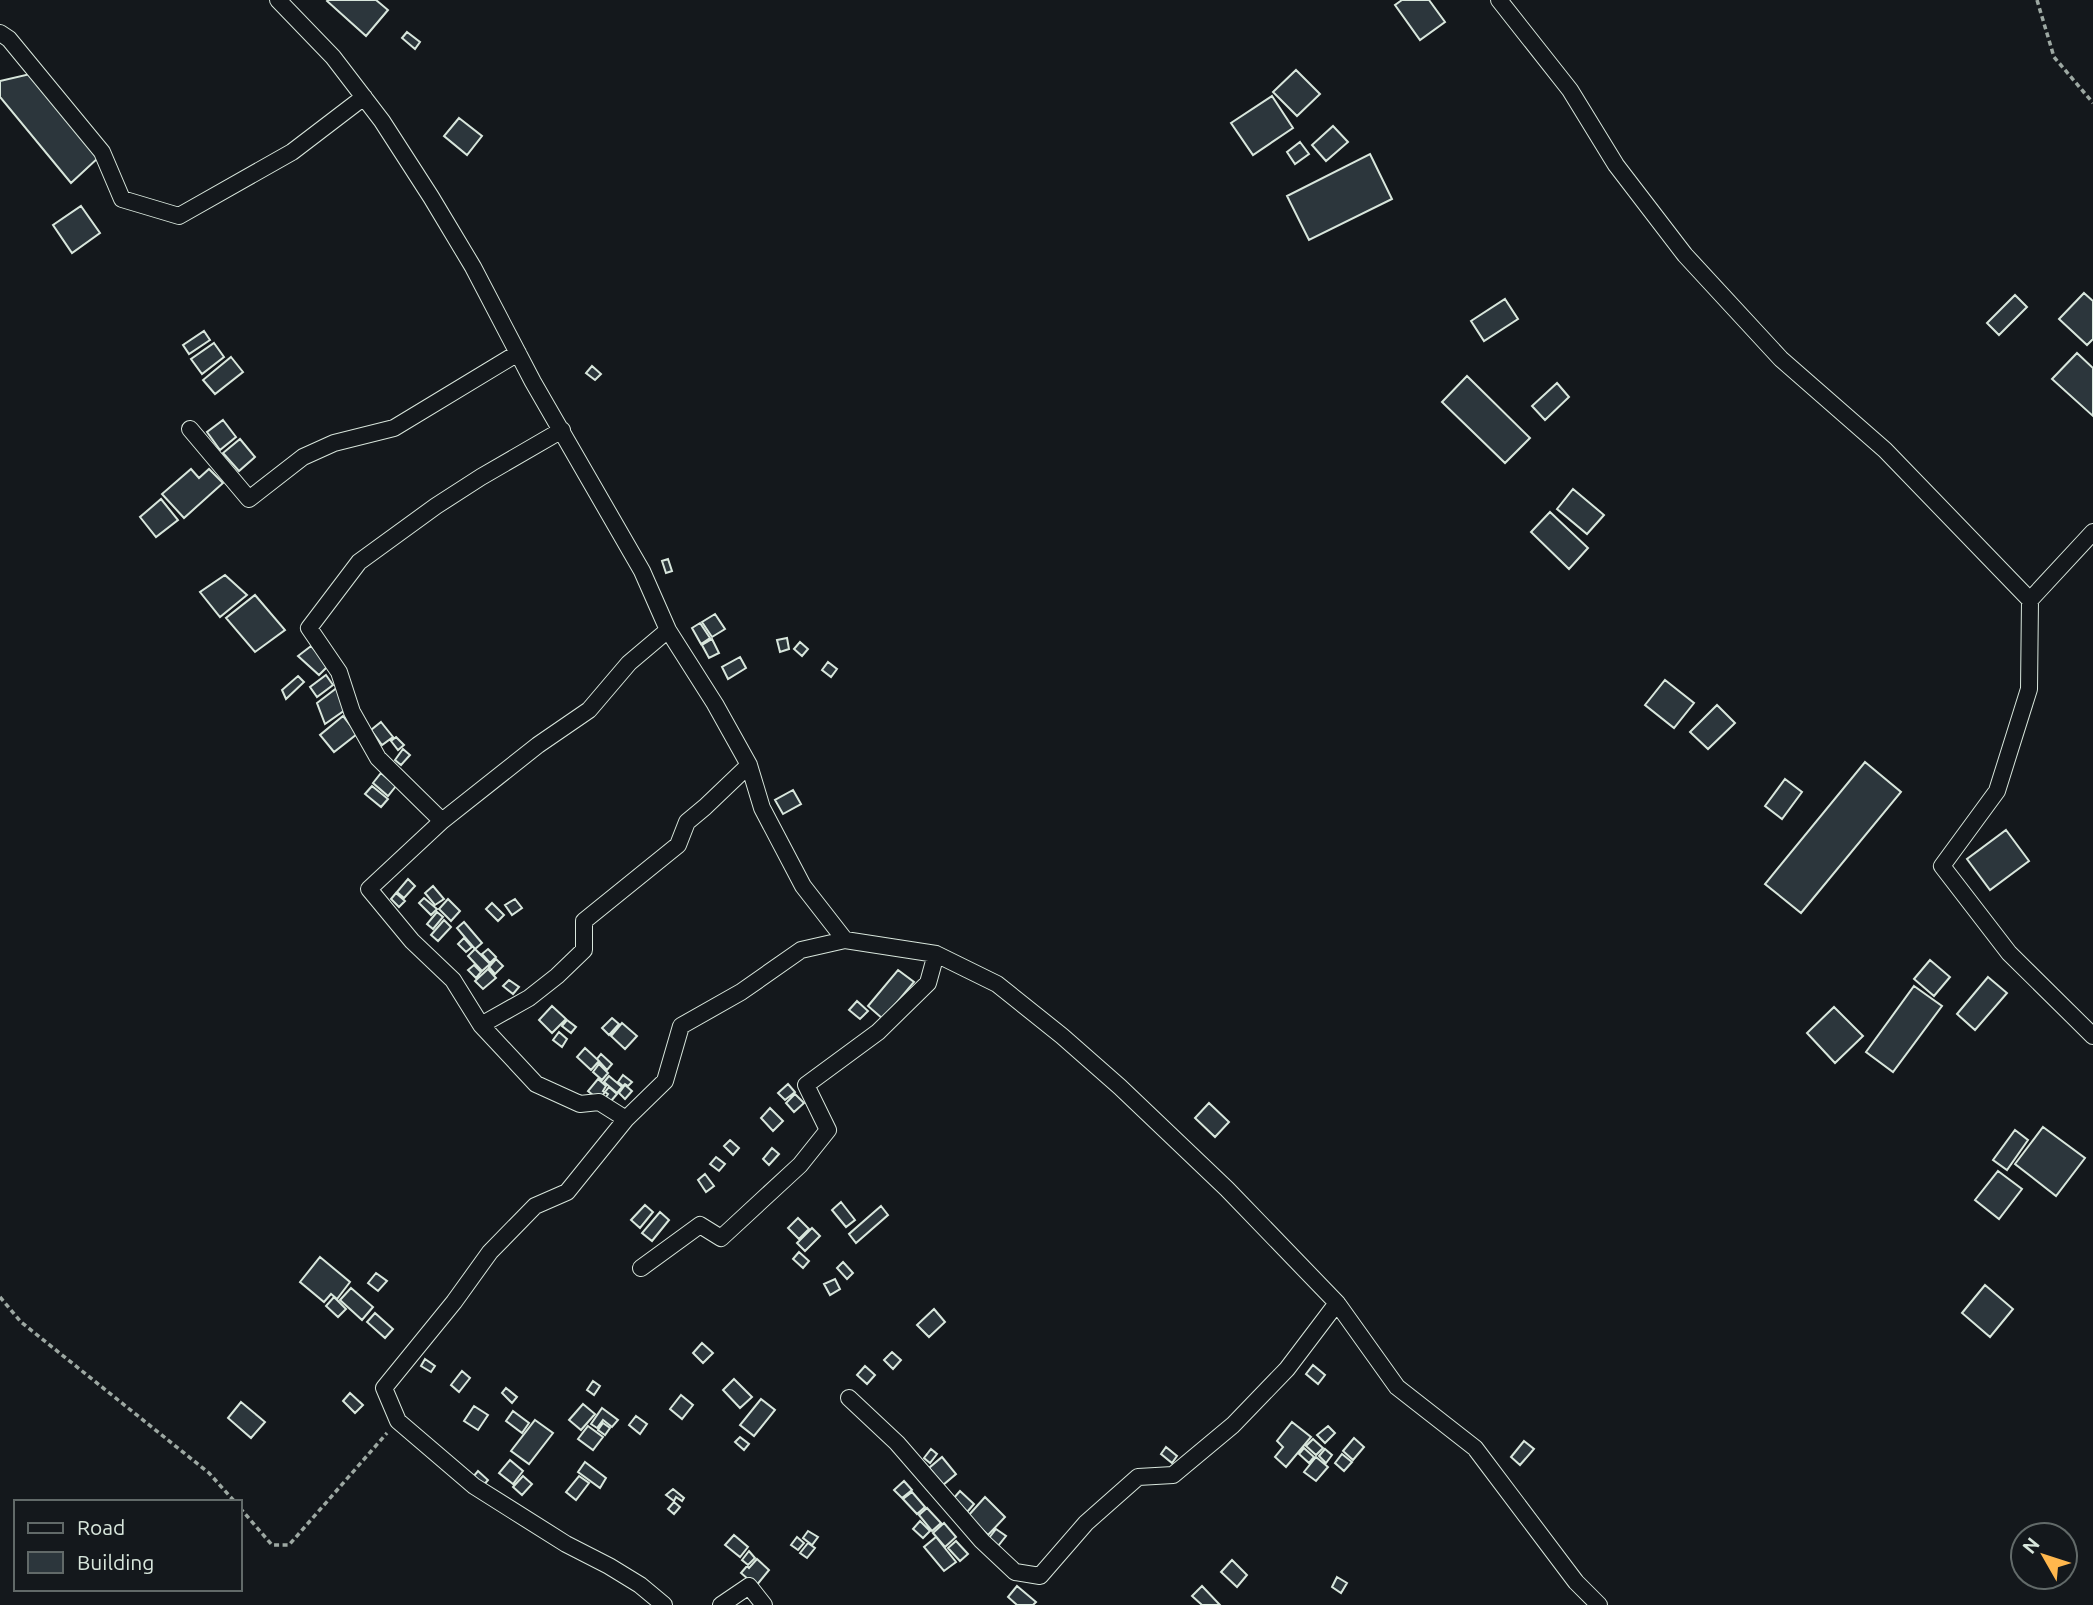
<svg xmlns="http://www.w3.org/2000/svg" width="2093" height="1605" font-family="Ubuntu,sans-serif">
  <style>
    .building { fill: #2c363c; stroke: #d8e6dc; stroke-width: 2 }
    .lines { fill: none; stroke-linecap: round; stroke-linejoin: round }
    .minor-casing { stroke: #d8e6dc; stroke-width: 18 }
    .path { stroke: #9da8a2; stroke-width: 3.5; stroke-dasharray: 5 3.5; stroke-linecap: butt }
    .minor { stroke: #14181c; stroke-width: 16 }
  </style>
  <rect width="100%" height="100%" fill="#14181c"/>
  <path class="building" d="M328,0h48l12,10 -22,26 -39,-35z
    M1402,0h27l16,22 -25,18 -25,-35z
    M407,32l13,10 -5,7 -13,-11z
    M1296,70l24,24 -23,22 -24,-24z
    M30,74l68,84 -27,25 -71,-86v-16z
    M1272,96l21,32 -40,27 -22,-32z
    M459,118l23,18 -15,19 -23,-19z
    M1333,126l15,16 -22,19 -14,-16z
    M1300,142l9,12 -14,10 -8,-12z
    M1370,154l22,45 -83,41 -22,-44z
    M81,206l19,27 -28,20 -19,-28z
    M2084,293l9,8v38l-6,6 -28,-26z
    M2015,295l12,12 -28,28 -12,-12z
    M1505,299l13,20 -34,22 -13,-20z
    M204,331l6,9 -21,14 -6,-9z
    M214,343l10,14 -22,17 -11,-15z
    M2077,353l16,15v48l-41,-37z
    M231,357l12,15 -28,22 -12,-14z
    M592,366l9,8 -6,6 -9,-7z
    M1467,376l63,62 -25,25 -63,-61z
    M1557,383l12,14 -24,23 -13,-14z
    M223,420l13,17 -16,13 -13,-18z
    M240,439l15,18 -16,14 -16,-18z
    M191,469l8,9 10,-9 14,14 -39,35 -22,-24z
    M1573,489l31,26 -17,19 -30,-25z
    M161,499l17,21 -22,17 -16,-20z
    M1550,512l38,36 -19,21 -38,-37z
    M668,559l4,12 -6,2 -4,-12z
    M225,575l22,20 -27,22 -20,-25z
    M255,595l30,35 -30,22 -29,-34z
    M715,614l10,15 -13,8 -10,-15z
    M700,623l10,15 -9,6 -9,-16z
    M787,638l2,11 -9,3 -3,-12z
    M712,639l7,14 -10,5 -7,-13z
    M800,642l8,7 -6,7 -8,-7z
    M311,646l18,19 -10,10 -21,-19z
    M740,657l6,11 -18,11 -6,-12z
    M828,662l9,7 -6,8 -9,-7z
    M326,675l7,10 -16,12 -7,-10z
    M298,676l6,6 -18,17 -4,-9z
    M1665,680l29,23 -20,25 -29,-23z
    M338,687l7,23 -20,14 -8,-21z
    M1717,705l18,18 -27,26 -18,-17z
    M343,716l14,18 -23,18 -14,-17z
    M381,722l12,15 -11,8 -11,-15z
    M396,737l8,8 -6,5 -7,-9z
    M403,749l7,6 -9,10 -6,-5z
    M1865,762l36,30 -100,121 -36,-29z
    M381,773l15,13 -8,10 -15,-13z
    M1785,779l17,13 -20,27 -17,-13z
    M372,786l16,13 -7,8 -16,-13z
    M793,790l8,14 -18,10 -8,-14z
    M2006,830l23,31 -39,29 -23,-31z
    M408,879l7,7 -11,12 -7,-6z
    M433,886l11,13 -9,6 -10,-12z
    M396,893l9,8 -6,6 -8,-8z
    M424,898l13,11 -6,6 -12,-12z
    M448,899l12,12 -9,10 -12,-12z
    M515,899l7,9 -10,7 -7,-10z
    M492,903l12,12 -6,6 -12,-12z
    M437,912l6,5 -10,12 -6,-5z
    M444,920l7,7 -13,14 -7,-6z
    M464,922l18,21 -7,6 -18,-21z
    M464,938l8,9 -6,5 -8,-8z
    M475,949l15,15 -8,7 -14,-15z
    M488,949l8,8 -6,6 -8,-9z
    M496,959l7,7 -8,8 -6,-7z
    M1930,960l20,17 -16,19 -20,-17z
    M474,965l7,7 -5,6 -8,-8z
    M488,969l8,9 -13,11 -8,-8z
    M898,970l16,12 -31,37 -15,-13z
    M1988,977l19,16 -32,37 -18,-16z
    M509,980l10,7 -6,7 -10,-8z
    M1914,986l28,20 -49,66 -27,-20z
    M857,1001l11,10 -8,8 -11,-9z
    M552,1006l14,13 -14,14 -13,-13z
    M1834,1007l29,29 -28,27 -28,-30z
    M612,1018l7,6 -10,11 -7,-7z
    M567,1020l9,7 -5,6 -9,-7z
    M622,1023l15,13 -12,13 -14,-13z
    M559,1032l8,7 -5,8 -9,-7z
    M585,1048l14,13 -8,9 -14,-13z
    M601,1054l11,10 -5,6 -10,-11z
    M599,1064l9,9 -6,7 -9,-8z
    M623,1075l9,7 -4,4 -3,-2 -2,2 -5,-4z
    M609,1076l13,11 -5,6 -13,-11z
    M598,1079l8,7 -3,5 2,1 -6,8 -11,-9z
    M788,1084l7,8 -10,8 -7,-7z
    M625,1085l7,6 -7,8 -6,-6z
    M609,1087l8,7 -6,7 -5,-4 2,-3 -3,-2z
    M795,1094l9,9 -10,9 -8,-9z
    M1209,1103l20,19 -14,15 -20,-19z
    M770,1108l13,13 -10,10 -12,-13z
    M2043,1127l42,31 -29,38 -41,-32z
    M2015,1130l13,10 -21,30 -14,-10z
    M730,1140l9,8 -6,7 -9,-9z
    M772,1148l7,6 -10,11 -6,-6z
    M716,1157l9,7 -6,7 -9,-7z
    M1998,1171l24,18 -23,30 -24,-19z
    M705,1174l9,12 -8,6 -8,-12z
    M841,1202l14,18 -9,7 -14,-17z
    M645,1205l8,7 -13,16 -9,-8z
    M881,1206l7,9 -32,28 -7,-9z
    M660,1212l9,8 -17,21 -10,-8z
    M798,1218l11,11 -10,10 -11,-11z
    M812,1228l8,8 -15,15 -8,-8z
    M799,1252l10,9 -6,7 -10,-9z
    M320,1257l30,25 -13,17 -6,-5 -7,8 -24,-20z
    M843,1262l10,11 -6,6 -10,-11z
    M376,1273l11,8 -9,10 -10,-8z
    M835,1279l5,10 -10,6 -6,-11z
    M1985,1285l28,24 -23,28 -28,-24z
    M351,1288l22,19 -11,13 -22,-20z
    M334,1297l12,12 -8,8 -12,-11z
    M934,1309l11,13 -16,15 -12,-12z
    M375,1313l18,16 -8,9 -18,-16z
    M702,1343l11,10 -10,10 -10,-10z
    M892,1352l9,8 -8,9 -9,-9z
    M425,1359l10,7 -4,6 -10,-6z
    M1313,1365l12,10 -7,9 -12,-10z
    M865,1366l10,9 -8,9 -10,-9z
    M462,1371l8,7 -11,14 -8,-7z
    M734,1379l18,18 -12,11 -17,-18z
    M593,1381l7,5 -6,9 -7,-5z
    M506,1388l11,9 -5,6 -10,-10z
    M350,1393l13,12 -8,8 -12,-12z
    M681,1395l12,10 -11,14 -12,-10z
    M761,1399l14,11 -21,26 -14,-11z
    M241,1402l24,20 -14,16 -23,-20z
    M583,1404l12,10 -14,16 -12,-10z
    M474,1406l14,9 -10,15 -14,-9z
    M602,1408l16,12 -6,7 -9,-7 -6,8 -6,-4z
    M513,1411l16,12 -7,10 -16,-12z
    M636,1416l11,8 -7,10 -11,-9z
    M535,1420l18,13 -24,31 -18,-13z
    M1292,1422l19,15 -25,30 -11,-10 8,-10 -6,-6z
    M603,1423l7,5 -5,7 -7,-5z
    M588,1426l15,11 -10,13 -15,-11z
    M1328,1426l7,7 -10,10 -8,-8z
    M740,1437l9,7 -5,6 -9,-8z
    M1354,1438l10,9 -11,13 -10,-9z
    M1313,1439l10,9 -7,7 -10,-9z
    M1524,1441l10,8 -14,16 -9,-8z
    M1166,1447l11,9 -5,7 -11,-9z
    M1304,1448l10,9 -5,6 -10,-9z
    M931,1449l6,5 -7,9 -6,-5z
    M1325,1449l7,6 -6,8 -7,-7z
    M1342,1454l10,8 -8,9 -9,-8z
    M942,1457l14,17 -13,11 -14,-17z
    M1316,1457l12,10 -12,14 -12,-9z
    M510,1460l13,11 -10,13 -14,-11z
    M585,1462l21,16 -6,10 -22,-16z
    M478,1471l10,9 -5,6 -10,-9z
    M523,1476l9,8 -10,11 -9,-8z
    M579,1476l10,7 -13,17 -10,-8z
    M904,1481l8,9 -10,8 -8,-8z
    M673,1489l11,9 -2,3 -6,-4 -2,4 -8,-6z
    M960,1491l14,13 -7,8 -14,-13z
    M912,1492l13,15 -8,7 -14,-15z
    M985,1497l20,20 -17,18 -20,-19z
    M674,1502l6,5 -6,7 -6,-5z
    M927,1508l14,15 -9,8 -13,-16z
    M920,1521l10,10 -7,7 -10,-9z
    M944,1523l12,14 -11,10 -12,-14z
    M996,1529l10,7 -8,10 -9,-8z
    M808,1531l10,6 -6,8 -9,-7z
    M734,1535l14,12 -8,10 -15,-12z
    M797,1537l7,6 -6,7 -7,-5z
    M936,1537l20,25 -12,9 -20,-24z
    M956,1541l12,13 -8,7 -12,-13z
    M808,1543l7,5 -8,10 -7,-5z
    M749,1551l6,7 -7,7 -6,-5z
    M757,1559l12,11 -13,16 -15,-13 6,-7 2,2z
    M1232,1560l15,15 -10,12 -16,-15z
    M1337,1577l10,6 -6,10 -9,-6z
    M1017,1586l19,16 -3,3h-16l-9,-8z
    M1202,1586l18,19h-18l-10,-9z"/>
  <g class="lines">
    <defs>
      <path id="minor" d="M278,0l55,57 49,64 49,76 42,70 60,115 109,189 26,59 47,74 34,61 13,43 41,78 42,54 91,14 61,30 65,52 58,51 107,102 110,114 60,84 78,61 101,134 23,23
        M1499,0l71,90 46,75 69,90 96,104 104,91 145,150 -1,89 -32,102 -55,75 67,87 84,83
        M0,33l9,6 93,113 20,47 57,17 113,-64 72,-55
        M190,429l59,70 54,-42 31,-14 60,-15 124,-75
        M2030,600l63,-68
        M442,821l-64,-63 -26,-46 -13,-40 -30,-44 50,-66 77,-56 45,-29 81,-47
        M481,1025l48,-27 28,-22 27,-26v-29l94,-76 9,-23 18,-15 44,-42
        M626,1119l-27,-17 -19,2 -44,-20 -55,-59 -28,-45 -41,-39 -43,-52 73,-68 96,-76 51,-35 40,-47 39,-33
        M641,1268l59,-43 21,13 79,-73 28,-35 -22,-45 72,-53 50,-49 8,-29
        M849,1398l48,45 85,98 33,31 25,4 46,-53 52,-46 35,-2 60,-50 54,-56 50,-66
        M664,1605l-24,-20 -31,-19 -43,-22 -92,-58 -76,-65 -14,-33 70,-86 36,-50 45,-46 32,-14 59,-73 39,-38 16,-55 60,-34 60,-42 44,-10
        M721,1605l28,-19 15,19"/>
    </defs>
    <use href="#minor" class="minor-casing"/>
    <path class="path" d="M2037,0l17,57 39,46
      M0,1297l21,25 188,151 26,29
      M240,1508l32,37h17l98,-112"/>
    <use href="#minor" class="minor"/>
  </g>
  <rect x="14" y="1500" width="228" height="91" fill="#14181c" stroke="#626a69" stroke-width="2"/>
  <rect x="28" y="1523" width="35" height="10" fill="#14181c" stroke="#626a69" stroke-width="2"/>
  <text x="77" y="1535" font-size="21" fill="#d8e6dc">Road</text>
  <rect x="28" y="1552" width="35" height="21" fill="#2c363c" stroke="#626a69" stroke-width="2"/>
  <text x="77" y="1570" font-size="21" fill="#d8e6dc">Building</text>
  <g transform="translate(2044 1556) rotate(309)"><circle r="33" fill="#14181c" stroke="#626a69" stroke-width="2"/>
  <path d="M0-5L12 26L0 18L-12 26Z" fill="#ffb74d"/>
  <text y="-10" font-size="19" font-weight="bold" text-anchor="middle" fill="#d8e6dc">N</text>
  </g>
</svg>
